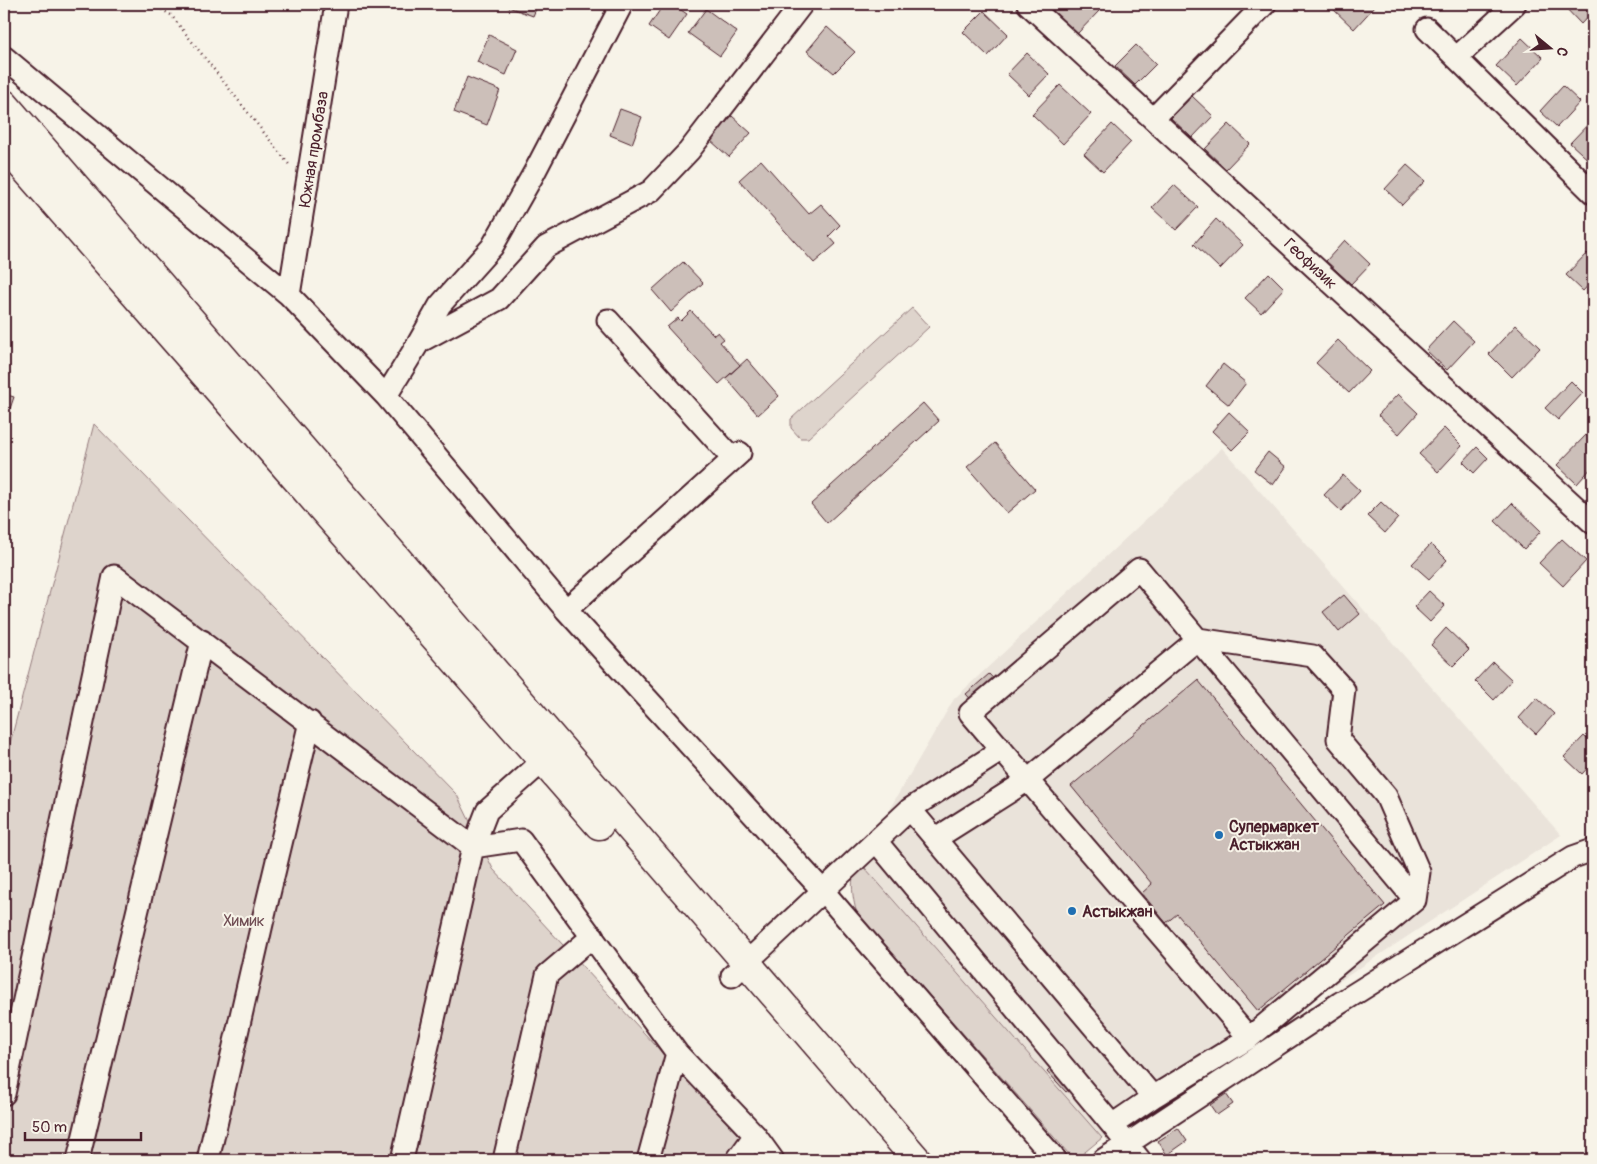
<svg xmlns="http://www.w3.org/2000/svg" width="1597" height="1164" font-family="Pangolin,sans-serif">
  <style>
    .built { fill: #eae3da }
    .green { fill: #ded4cc; stroke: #947a7c }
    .building { fill: #ccbfb9; stroke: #4a1f2b }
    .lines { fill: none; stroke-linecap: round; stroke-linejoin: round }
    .minor-casing { stroke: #4a1f2b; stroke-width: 25 }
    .highway-casing { stroke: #4a1f2b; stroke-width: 31 }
    .path { stroke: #4a1f2b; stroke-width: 2.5; stroke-dasharray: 1 4; stroke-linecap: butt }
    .minor { stroke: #f7f3e8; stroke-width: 21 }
    .highway { stroke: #f7f3e8; stroke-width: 28 }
    .poi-dot { fill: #1f6fb2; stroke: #f7f3e8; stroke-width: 2 }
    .labels { text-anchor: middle; stroke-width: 4; stroke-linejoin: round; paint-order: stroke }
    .street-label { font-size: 16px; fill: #4a1f2b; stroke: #f7f3e8 }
    .poi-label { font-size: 16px; font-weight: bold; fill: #4a1f2b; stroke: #f7f3e8; text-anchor: start }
    .park-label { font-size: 16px; fill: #6f4c53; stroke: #f7f3e8 }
  </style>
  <rect width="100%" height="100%" fill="#f7f3e8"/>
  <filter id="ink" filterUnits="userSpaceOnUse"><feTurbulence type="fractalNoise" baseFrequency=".02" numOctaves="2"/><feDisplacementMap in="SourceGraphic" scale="10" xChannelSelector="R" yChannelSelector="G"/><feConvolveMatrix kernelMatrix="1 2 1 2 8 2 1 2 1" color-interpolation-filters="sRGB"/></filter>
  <g filter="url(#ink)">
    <path class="built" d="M1222,448l339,387 -459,303 -243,-277 95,-162z"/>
    <path class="green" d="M912,308l17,19 -121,111h-8l-9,-10v-9z
      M94,424l363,371 36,74 268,291h-757v-394z
      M859,861l243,277 -22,18 -12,-3 -211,-240c-5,-14 -8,-41 2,-52z"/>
    <path class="building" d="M500,4h38l-5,12z
      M664,4h8l15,10 -18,26 -20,-14z
      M1059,4h33l7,7 -22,23 -24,-23z
      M1336,4h38l2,1 -22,24 -22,-21z
      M1562,4h31v7l-12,13z
      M706,9l31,23 -17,24 -32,-23z
      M984,11l24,23 -20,22 -25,-24z
      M827,27l28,25 -21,21 -27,-22z
      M489,35l28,14 -11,26 -29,-13z
      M1522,38l21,20 -26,28 -21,-20z
      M1136,45l20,19 -21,21 -20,-19z
      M1027,53l22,21 -20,21 -22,-21z
      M467,77l33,13 -13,35 -33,-13z
      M1060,85l31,29 -28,30 -31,-30z
      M1563,86l17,16 -23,25 -17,-16z
      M1192,96l21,20 -21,22 -21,-20z
      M620,109l22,8 -10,27 -22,-9z
      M732,116l19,17 -22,24 -19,-17z
      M1593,119v45l-23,-21z
      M1112,124l19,18 -28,30 -19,-18z
      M1229,124l21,20 -24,25 -21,-20z
      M761,160l48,54 12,-10 19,21 -11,11 7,8 -22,19 -75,-83z
      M1407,165l18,16 -23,24 -17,-16z
      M1174,185l24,22 -22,23 -24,-22z
      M1216,219l27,26 -23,24 -26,-25z
      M1345,240l25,24 -19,20 -25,-23z
      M1587,253l6,6v21l-10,11 -17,-16z
      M683,262l20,21 -32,29 -19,-22z
      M1269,273l15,15 -23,25 -16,-15z
      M691,311l23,24 4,-3 6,7 -4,3 20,23 -21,19 -52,-57 11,-9 3,3z
      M1453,321l21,20 -27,29 -21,-20z
      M1516,325l24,23 -28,29 -23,-23z
      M1338,340l32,31 -21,22 -33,-30z
      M747,359l32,37 -21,19 -32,-37z
      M1223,364l23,19 -17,22 -23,-19z
      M1571,381l12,12 -25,27 -13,-12z
      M4,394l10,3 -10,29z
      M1398,394l20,19 -19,21 -21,-19z
      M923,403l16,18 -112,102 -16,-19z
      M1229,412l21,20 -18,18 -20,-19z
      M1444,428l18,18 -24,26 -19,-18z
      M1586,435l7,8v23l-16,18 -20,-19z
      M995,443l40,46 -28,24 -40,-46z
      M1477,447l11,11 -14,15 -11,-11z
      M1268,452l18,15 -13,18 -19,-15z
      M1343,475l17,16 -19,20 -17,-16z
      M1381,502l17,16 -13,15 -18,-17z
      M1512,503l29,28 -17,18 -29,-28z
      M1562,539l24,22 -23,25 -24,-23z
      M1431,544l16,16 -18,19 -17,-15z
      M1429,591l16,15 -15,16 -16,-15z
      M1344,595l16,19 -21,18 -16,-20z
      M1446,628l23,22 -16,16 -22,-21z
      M1493,662l19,18 -18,20 -19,-19z
      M989,674l10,11 -23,20 -10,-11z
      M1198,680l187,225 -127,106 -81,-97 -11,9 -24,-30 10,-9 -81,-98z
      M1537,698l17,16 -18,20 -17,-16z
      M1584,736l9,9v17l-11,12 -18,-17z
      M1056,1062l20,22 -10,8 -19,-21z
      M1226,1094l7,10 -16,11 -7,-10z
      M1178,1128l9,13 -20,14 -9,-14z"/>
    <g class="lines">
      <defs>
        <path id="minor" d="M1028,4l565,519
          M1427,29l166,164
          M4,57l285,238 97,101 180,214 257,281 233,269
          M1456,58l59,-54
          M1153,119l112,-115
          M289,295l47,-291
          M608,320l125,139
          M419,342l21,-37 52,-58 42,-74 88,-169
          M386,396l33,-54 80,-43 47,-52 105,-56 38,-40 113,-147
          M566,610l174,-157
          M910,809l92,-59
          M935,839l93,-59 170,-141 115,17 31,34 -6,49 48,57 33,76 -4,28 -166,138 -96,59
          M876,841l236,284
          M732,976l178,-167 243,288 -41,28 28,35
          M1249,1038l-279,-325 169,-144 276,331
          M4,1094l110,-518 359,271 48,-7 156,213 78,82 18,25
          M78,1160l124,-519
          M208,1160l56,-245 46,-193
          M402,1160l71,-313 14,-36 67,-60
          M504,1160l43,-185 46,-39
          M648,1160l29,-107
          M737,1160l18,-25
          M1103,1160l237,-157 233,-146 20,-7"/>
        <path id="highway" d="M4,104l913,1056
          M4,145l595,680"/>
      </defs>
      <use href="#minor" class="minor-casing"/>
      <use href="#highway" class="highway-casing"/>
      <path class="path" d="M153,4l18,11 120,152"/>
      <use href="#minor" class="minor"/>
      <use href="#highway" class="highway"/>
    </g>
  </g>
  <g class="poi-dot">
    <circle cx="1219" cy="835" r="5"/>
    <circle cx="1072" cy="911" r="5"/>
  </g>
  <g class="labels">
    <g class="street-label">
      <text transform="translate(313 149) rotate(-81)" y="6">Южная промбаза</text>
      <text transform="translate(1311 263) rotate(43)" y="6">Геофизик</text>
    </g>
    <g class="poi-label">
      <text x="1229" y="832">Супермаркет<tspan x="1229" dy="18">Астыкжан</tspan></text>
      <text x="1082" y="917">Астыкжан</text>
    </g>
    <g class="park-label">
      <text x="244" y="926">Химик</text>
    </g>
  </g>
  <rect width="1597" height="1164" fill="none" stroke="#f7f3e8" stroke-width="20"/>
  <rect x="10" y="10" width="1577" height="1144" fill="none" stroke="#4a1f2b" stroke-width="2" filter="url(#ink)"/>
  <g transform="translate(1550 48) rotate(108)" stroke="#f7f3e8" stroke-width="4" paint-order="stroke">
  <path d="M0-4L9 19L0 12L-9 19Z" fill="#4a1f2b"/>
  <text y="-8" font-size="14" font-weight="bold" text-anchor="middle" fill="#4a1f2b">С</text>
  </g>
  <path d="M25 1132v8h116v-8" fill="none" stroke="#4a1f2b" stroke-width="2.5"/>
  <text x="32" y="1132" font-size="15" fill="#4a1f2b" stroke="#f7f3e8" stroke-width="4" paint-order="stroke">50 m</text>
</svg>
